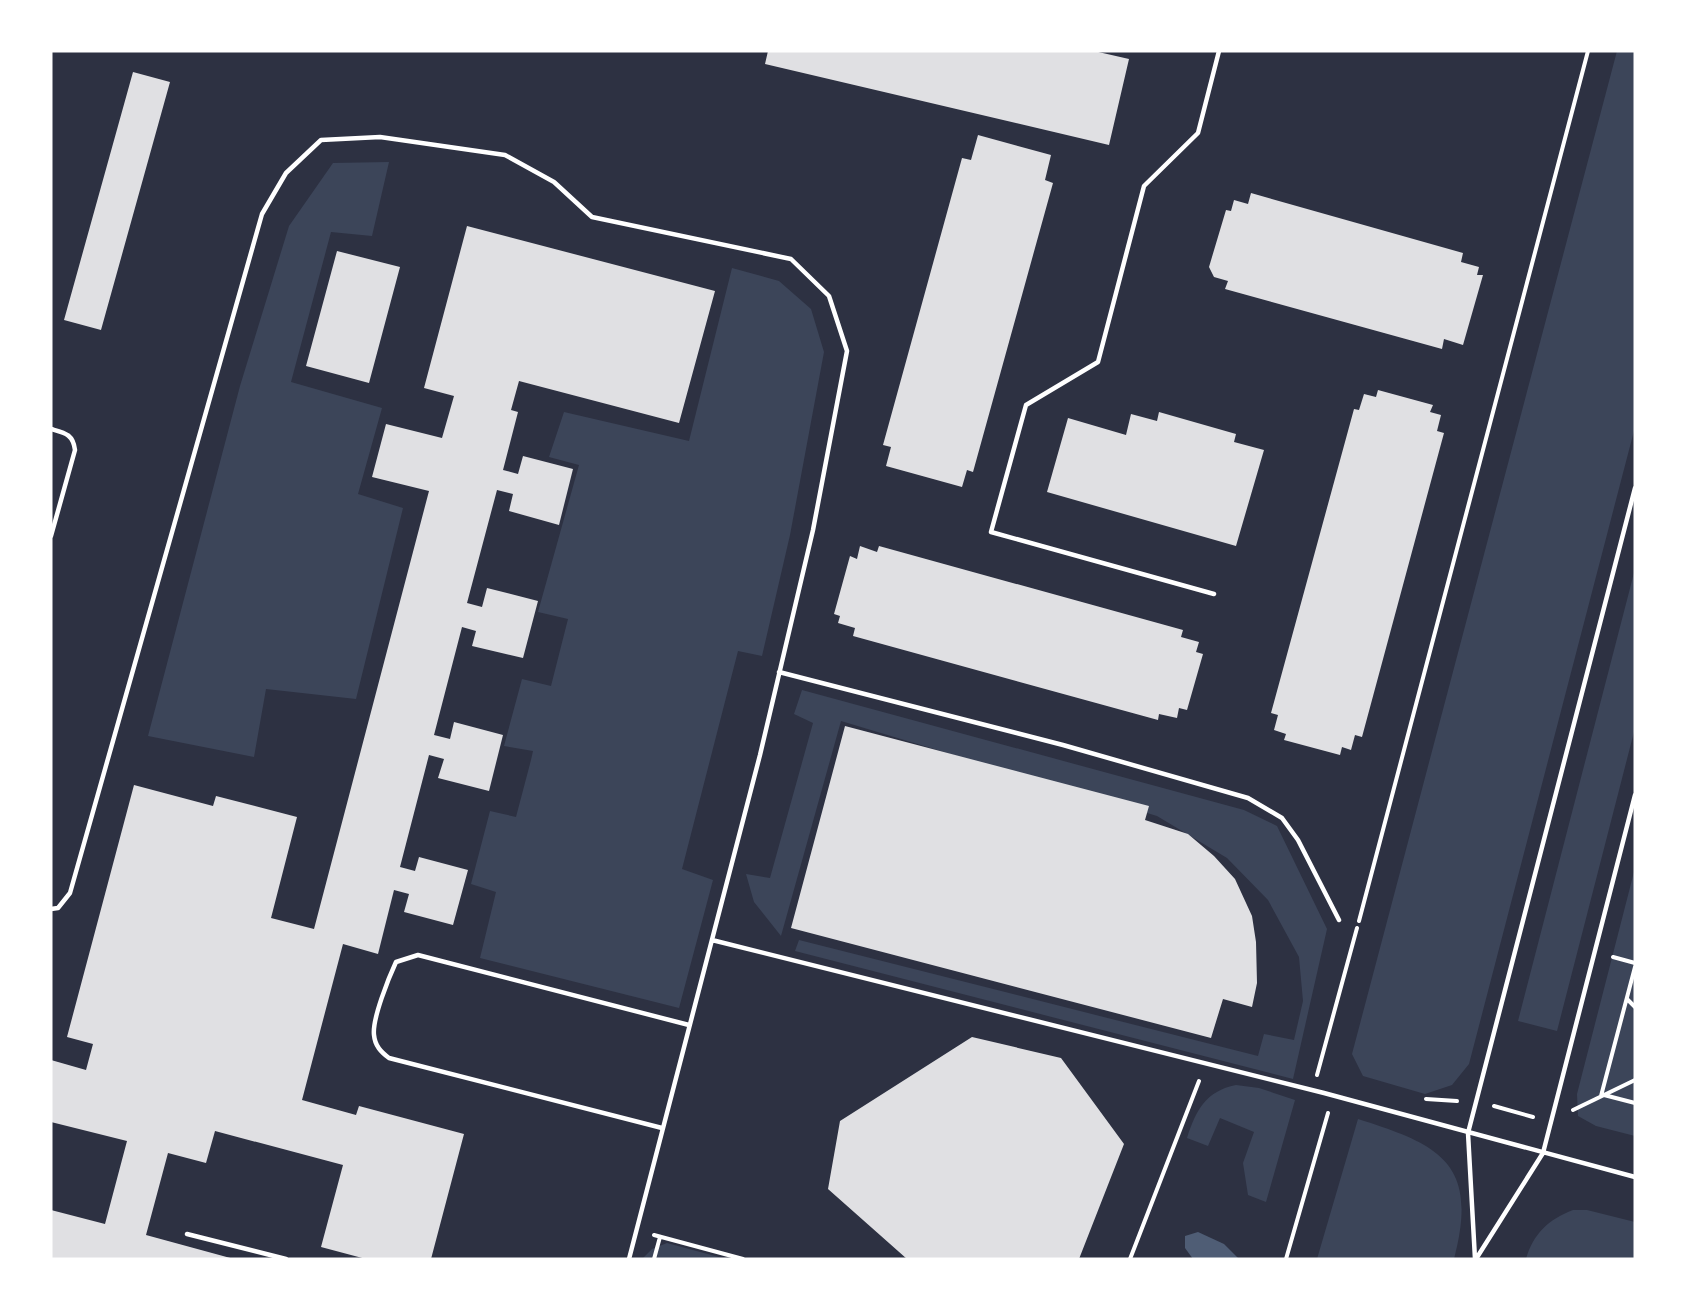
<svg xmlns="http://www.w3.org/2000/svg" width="1686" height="1310" font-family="Raleway,sans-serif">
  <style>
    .green { fill: #3c4559 }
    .water { fill: #4f5d75 }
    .building { fill: #e0e0e3 }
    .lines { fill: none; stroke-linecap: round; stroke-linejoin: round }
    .path { stroke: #fff; stroke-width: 4 }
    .service { stroke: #fff; stroke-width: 4.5 }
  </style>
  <rect width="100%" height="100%" fill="#2d3142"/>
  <path class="green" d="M1617,51h18v376l-166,637 -17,21 -27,9 -62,-18 -11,-22z
    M389,162l-17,74 -41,-4 -40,150 91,26 -24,86 45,14 -47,191 -90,-10 -12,68 -106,-21 92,-350 49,-160 44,-63z
    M732,268l47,13 32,28 13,43 -34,183 -28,121 -24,-5 -56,218 31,11 -34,128 -199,-50 16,-66 -25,-8 19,-73 26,6 15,-57 2,-9 -29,-5 18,-67 29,7 17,-67 -30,-7 41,-147 -30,-8 15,-45 125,29z
    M1635,569v159l-78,303 -39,-10z
    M802,690l442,120 33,16 50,103 -34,150 -498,-128 4,-11 459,116 6,-22 30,6 9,-39 -4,-44 -31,-57 -41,-42 -70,-42 -316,-95 -60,215 -27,-34 -8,-28 24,4 43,-155 -19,-9z
    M1635,868v268l-39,-10 -18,-10 -1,-22z
    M1236,1085l23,3 36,12 -29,102 -18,-7 -5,-32 11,-31 -34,-14 -12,28 -21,-8c9,-28 19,-47 49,-53z
    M1358,1119c83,26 121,45 96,140h-137z
    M1573,1210h14l48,12v37h-109c7,-25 23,-40 47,-49z
    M667,1243l59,16h-84l10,-10z"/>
  <path class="water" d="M1198,1232l26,12 15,15h-46l-8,-11v-12z"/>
  <path class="building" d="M768,51h326l35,8 -20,86 -344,-81z
    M133,72l37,10 -69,248 -37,-10z
    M978,135l73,20 -6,25 8,3 -80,289 -6,-2 -5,17 -76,-21 5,-19 -8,-2 79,-287 9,2z
    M1251,193l212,60 -2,9 18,5 -2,8h6l-20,70 -19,-6 -2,10 -217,-60 3,-8 -14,-4 -5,-10 17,-57 5,1 3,-11 14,4z
    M467,226l248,65 -36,132 -160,-42 -8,29 7,2 -15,58 15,4 5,-18 50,13 -14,56 -50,-14 4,-17 -16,-4 -30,113 15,4 5,-19 51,13 -15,57 -51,-12 4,-15 -14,-4 -28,108 16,4 4,-17 49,13 -14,56 -51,-13 6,-19 -15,-4 -29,112 15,4 4,-14 49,13 -15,55 -49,-13 5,-18 -15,-4 -16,64 -35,-10 -41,156 54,15 3,-9 105,28 -33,125h-65l-45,-12 22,-82 -128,-34 -9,32 -38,-10 -22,82 88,24h-183v-49l54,14 22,-83 -76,-19v-62l35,10 7,-26 -26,-7 67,-252 79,21 3,-10 81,21 -26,101 43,11 115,-438 -57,-14 14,-53 56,14 12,-42 -30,-8z
    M337,251l63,16 -31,116 -63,-17z
    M1378,390l55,15 -3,7 11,3 -4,16 7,2 -82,304 -7,-2 -4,15 -9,-3 -2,8 -56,-15 2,-6 -12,-4 4,-15 -7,-2 83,-304 5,1 5,-16 12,3z
    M1159,412l77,22 -2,8 30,8 -28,96 -189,-54 21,-74 58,17 5,-21 26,7z
    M860,546l17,6 2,-6 304,84 -2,7 18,5 -3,10 7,2 -16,56 -8,-2 -2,10 -18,-4 -1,6 -305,-84 2,-8 -17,-5 2,-7 -6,-2 16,-58 7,3z
    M845,726l304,80 -4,14 43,14 26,22 21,23 17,37 4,26 1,41 -5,24 -29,-8 -12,39 -420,-110z
    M972,1037l89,21 63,86 -45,115h-172l-79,-70 12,-68z"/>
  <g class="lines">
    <path class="path" d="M1359,921l229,-870
      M1613,957l22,6
      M1627,999l8,8
      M1317,1075l40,-147
      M1604,1095l31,8
      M1601,1096l34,-129
      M1426,1099l31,2
      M1494,1106l39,11
      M1573,1110l62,-30
      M654,1235l89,24
      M654,1259l6,-22
      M1130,1259l69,-178
      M1286,1259l42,-146"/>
    <path class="service" d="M51,429c14,4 22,5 24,21l-24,86
      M1214,594l-223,-62 35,-127 72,-43 46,-176 54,-53 21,-82
      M779,672l284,73 185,53 34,20 16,22 41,80
      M51,909l7,-1 12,-15 192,-679 24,-41 35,-33 59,-3 125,18 49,27 38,35 199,42 38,37 18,55 -34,179 -53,225 -131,504
      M712,940l612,153 311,84
      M662,1128l-273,-70c-8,-6 -14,-12 -15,-23 -2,-16 15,-58 22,-73l22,-7 271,70
      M187,1234l99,25
      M1475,1259l-7,-126 167,-645
      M1476,1259l67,-106 92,-358"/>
  </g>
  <rect width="1686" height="1310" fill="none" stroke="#ffffff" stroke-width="105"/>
</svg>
